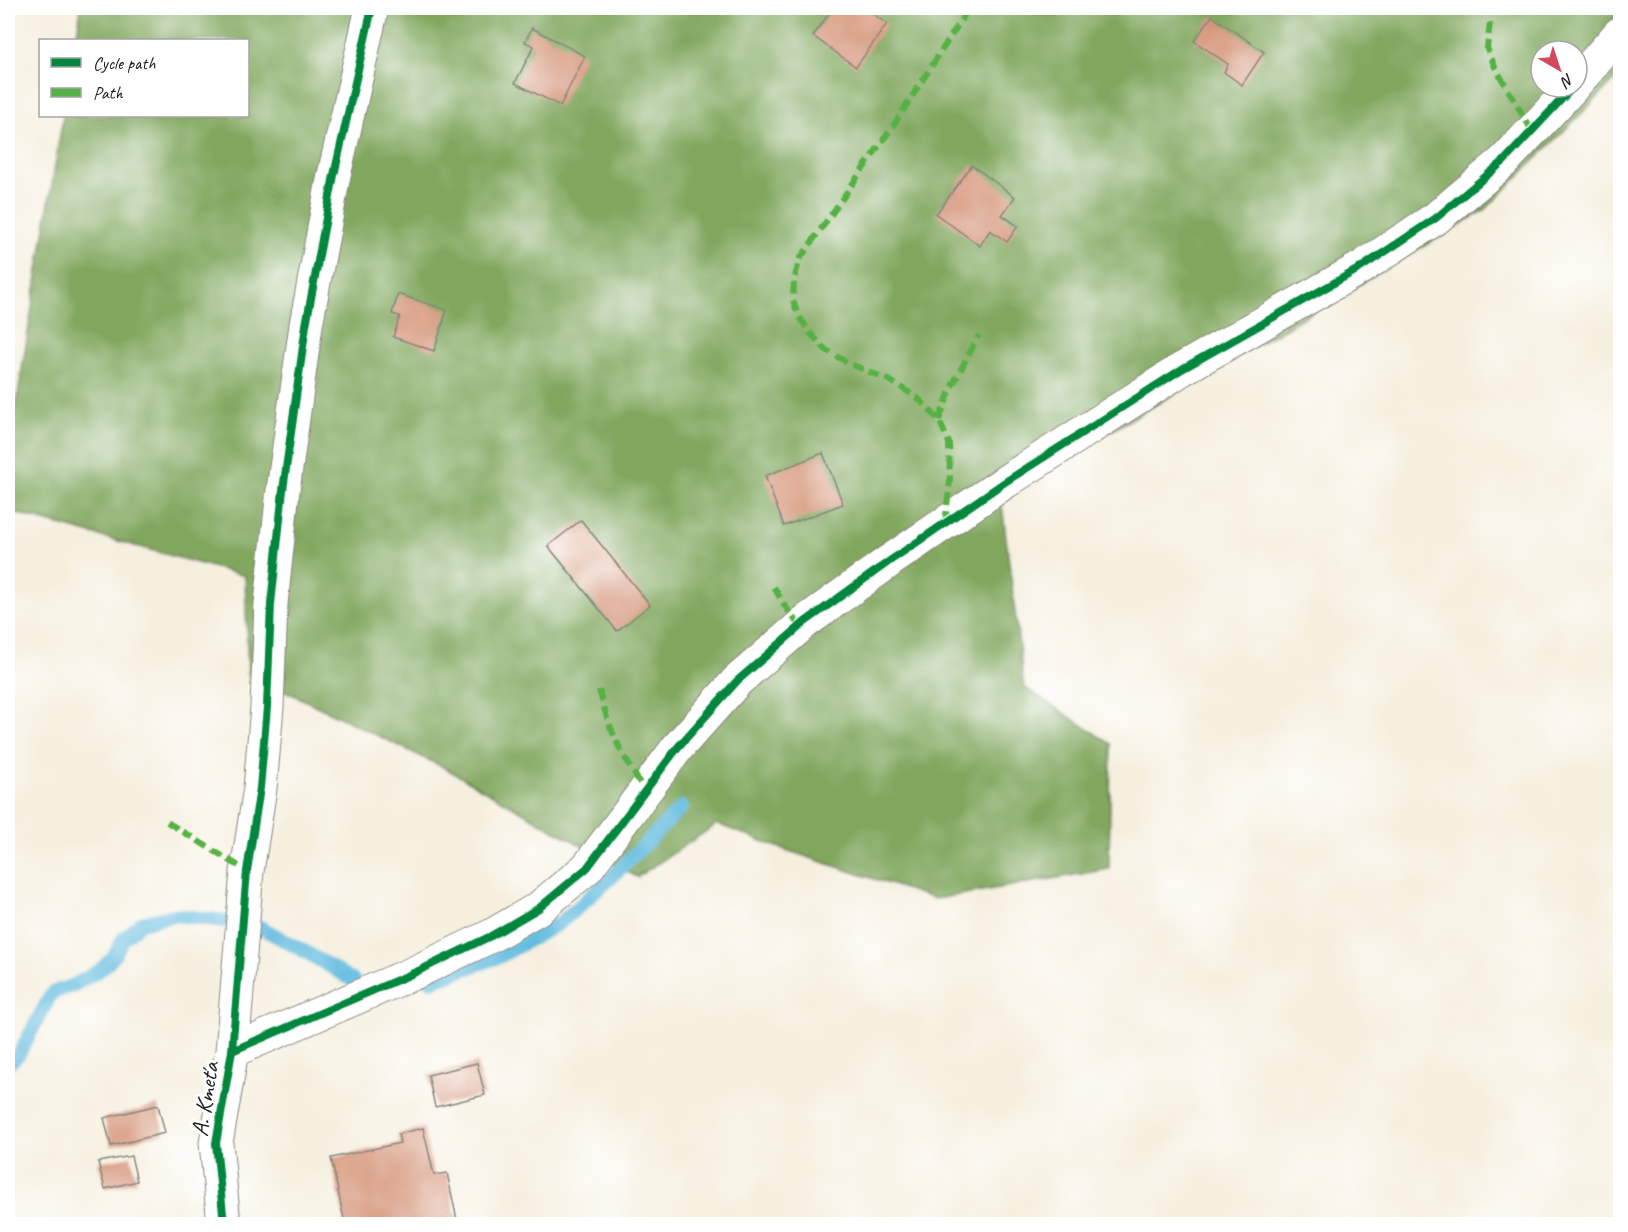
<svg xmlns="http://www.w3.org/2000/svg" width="1628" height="1232" font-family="Caveat,sans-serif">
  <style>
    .forest { fill: #81a75e; stroke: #4e623d; stroke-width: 1.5; fill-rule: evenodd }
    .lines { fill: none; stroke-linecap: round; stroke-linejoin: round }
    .stream { stroke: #5fbadd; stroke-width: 14 }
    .building { fill: #d59579 }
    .minor-casing { stroke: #88867d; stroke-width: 35 }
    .minor { stroke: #fff; stroke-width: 33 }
    .quiet { stroke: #55b145; stroke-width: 6; stroke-dasharray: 12 6; stroke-linecap: butt }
    .cycleway-casing { stroke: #fff; stroke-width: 11 }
    .cycleway { stroke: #00873e; stroke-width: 8 }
    .labels { text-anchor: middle; stroke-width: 6; stroke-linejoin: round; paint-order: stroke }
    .street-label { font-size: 24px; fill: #1c1c1c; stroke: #fff }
  </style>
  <rect width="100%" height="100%" fill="#fff"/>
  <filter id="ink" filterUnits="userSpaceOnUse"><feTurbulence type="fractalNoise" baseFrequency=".0167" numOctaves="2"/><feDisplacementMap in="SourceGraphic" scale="12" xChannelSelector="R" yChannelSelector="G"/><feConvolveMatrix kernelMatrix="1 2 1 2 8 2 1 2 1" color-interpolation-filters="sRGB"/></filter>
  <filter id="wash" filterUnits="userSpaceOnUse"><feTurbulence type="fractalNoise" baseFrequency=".008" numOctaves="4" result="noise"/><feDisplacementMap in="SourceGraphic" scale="24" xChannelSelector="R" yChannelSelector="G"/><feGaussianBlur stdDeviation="1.35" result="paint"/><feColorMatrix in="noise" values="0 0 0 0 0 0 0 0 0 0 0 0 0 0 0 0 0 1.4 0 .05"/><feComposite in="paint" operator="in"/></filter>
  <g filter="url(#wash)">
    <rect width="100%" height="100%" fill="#f5efde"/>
    <path class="forest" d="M81,8h1539v67l-135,135 -484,286 23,191 87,57 -2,125 -174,30 -152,-50 -66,-25 -80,53 -192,-109 -197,-95 -3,-97 -237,-65v-55l55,-340h185v-76h-172zM1541,51h36v36h-36z"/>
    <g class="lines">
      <path class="stream" d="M260,927l49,27 45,27
        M431,981l68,-24 61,-34 50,-44 72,-72
        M8,1064l11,-10 33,-61 22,-8 26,-15 14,-14 9,-17 18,-16 34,-8 50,6"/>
    </g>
    <g id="blocks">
      <path class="building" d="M833,8h31l23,16 -31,43 -43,-31z
        M1212,16l52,36 -22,33 -18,-13 4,-8 -34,-23z
        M532,28l53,28 -25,50 -45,-23 19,-37 -9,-4z
        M972,165l43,32 -13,18 16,11 -11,16 -17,-12 -10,16 -44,-32z
        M398,294l49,16 -13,41 -41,-14 7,-21 -8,-2z
        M823,453l20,51 -59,22 -19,-50z
        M581,520l69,85 -33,26 -69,-85z
        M477,1063l8,32 -50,12 -7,-32z
        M158,1105l7,28 -54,13 -7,-28z
        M423,1128l11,47 13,-2 11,51h-113l-14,-66 69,-15 -2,-9z
        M131,1156l6,25 -32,8 -7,-27z"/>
    </g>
  </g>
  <g filter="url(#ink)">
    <use href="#blocks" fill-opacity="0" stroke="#88867d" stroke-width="1.5"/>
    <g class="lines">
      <defs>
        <path id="minor" d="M1577,82l43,-49
          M232,1051l184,-79 75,-36 48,-28 48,-40 91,-121 59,-66 68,-59 86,-62 114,-78 177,-113 180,-102 74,-49 68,-57 69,-74
          M224,1224l-8,-81 16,-92 15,-180 13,-83 7,-81 4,-103 12,-114 23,-165 28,-150 38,-167"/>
      </defs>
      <use href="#minor" class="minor-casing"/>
      <use href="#minor" class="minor"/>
      <path class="quiet" d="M1490,23l-3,25 8,19 37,64
        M939,420l13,-34 27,-51
        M945,523l5,-42 -1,-38 -10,-23 -21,-22 -29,-18 -39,-16 -24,-14 -15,-16 -13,-19 -5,-15 1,-20 6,-21 91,-130 78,-121
        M774,587l9,16 17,24
        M599,690l9,31 12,28 25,43
        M167,822l80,49"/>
      <defs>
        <path id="cycleway" d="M232,1051l184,-79 75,-36 48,-28 48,-40 91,-121 59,-66 68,-59 86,-62 114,-78 177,-113 180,-102 74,-49 68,-57 69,-74
          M224,1224l-8,-81 16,-92 15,-180 13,-83 7,-81 4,-103 12,-114 23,-165 28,-150 38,-167"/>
      </defs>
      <use href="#cycleway" class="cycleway-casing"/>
      <use href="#cycleway" class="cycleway"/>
    </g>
  </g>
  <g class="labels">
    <g class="street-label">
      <text transform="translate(205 1099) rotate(-81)" y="8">A. Kmeťa</text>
    </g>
  </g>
  <rect width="1628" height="1232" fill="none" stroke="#fff" stroke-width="30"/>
  <rect x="39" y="39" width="210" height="78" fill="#ffffff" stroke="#a4a4a4" stroke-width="1.5"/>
  <rect x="51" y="58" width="30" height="9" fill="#00873e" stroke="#a4a4a4" stroke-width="1.5"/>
  <text x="93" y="69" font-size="18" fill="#1c1c1c">Cycle path</text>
  <rect x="51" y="88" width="30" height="9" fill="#55b145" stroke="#a4a4a4" stroke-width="1.5"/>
  <text x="93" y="99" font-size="18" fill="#1c1c1c">Path</text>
  <g transform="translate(1559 69) rotate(141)"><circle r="28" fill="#ffffff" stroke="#a4a4a4" stroke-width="1.5"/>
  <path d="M0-4.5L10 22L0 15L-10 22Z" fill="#d1495b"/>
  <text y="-9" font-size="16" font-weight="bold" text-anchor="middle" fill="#1c1c1c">N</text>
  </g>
</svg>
